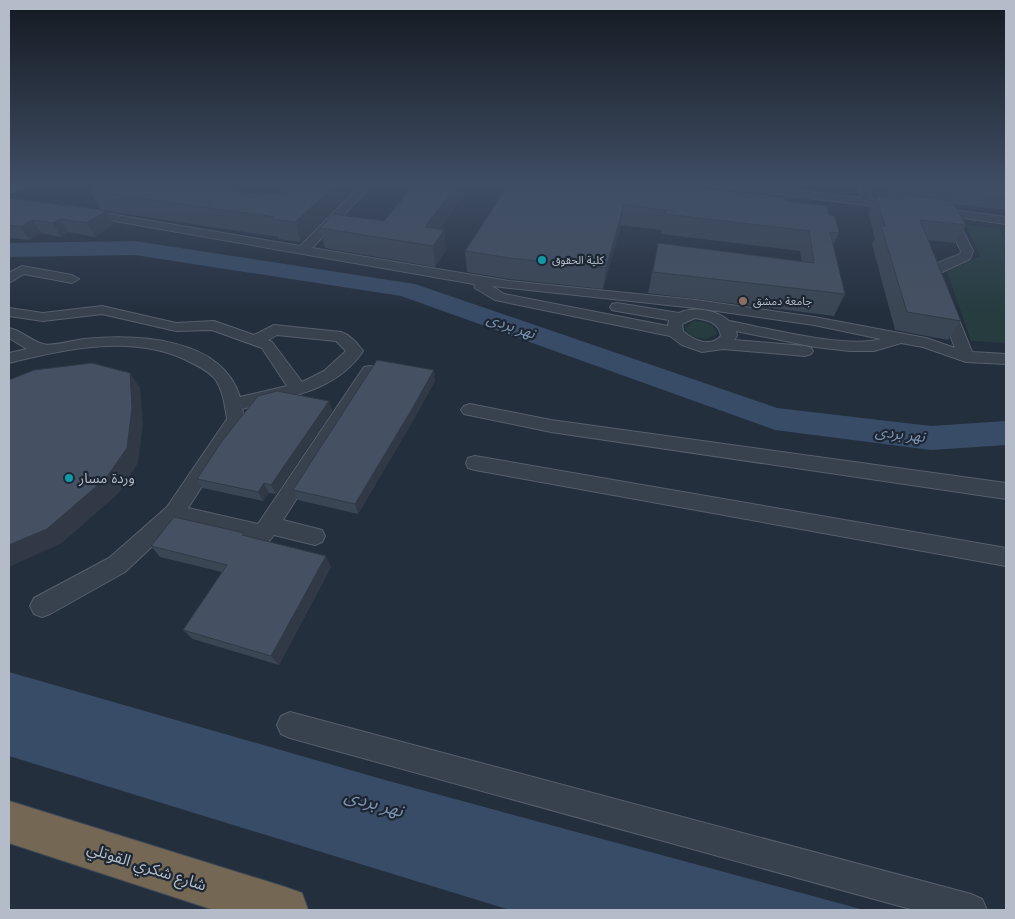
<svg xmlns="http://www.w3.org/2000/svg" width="1015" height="919" font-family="Inter,'Noto Sans Arabic',sans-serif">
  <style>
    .green { fill: #263c3f }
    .water { fill: #394c67 }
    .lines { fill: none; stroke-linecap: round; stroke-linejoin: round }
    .river { fill: #394c67; fill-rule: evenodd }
    .minor-casing { stroke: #565f6c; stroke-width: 2 }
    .major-casing { stroke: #414a57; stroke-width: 2 }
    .highway-casing { stroke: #434c59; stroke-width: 2 }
    .minor { fill: #38414e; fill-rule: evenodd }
    .major { fill: #56606e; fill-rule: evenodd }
    .highway { fill: #746855; fill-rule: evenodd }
    .wall { fill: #3b4654 }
    .shaded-wall { fill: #303945 }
    .building { fill: #455162; stroke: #303945 }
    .culture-dot { fill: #0f9aa8; stroke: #1d2633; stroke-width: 2 }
    .education-dot { fill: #8d6e63; stroke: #1d2633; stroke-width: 2 }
    .labels { text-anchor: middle; stroke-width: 4.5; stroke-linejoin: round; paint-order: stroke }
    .far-poi-label { font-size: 11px; fill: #b4bcc9; stroke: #1d2633; text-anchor: start }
    .poi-label { font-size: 14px; fill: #b4bcc9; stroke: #1d2633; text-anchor: start }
    .water-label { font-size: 15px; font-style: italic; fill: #7c92b1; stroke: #1d2633 }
    .near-street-label { font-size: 16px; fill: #b4bcc9; stroke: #1d2633 }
    .near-water-label { font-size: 18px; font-style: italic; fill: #7c92b1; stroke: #1d2633 }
  </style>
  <rect width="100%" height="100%" fill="#242f3e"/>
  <path class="green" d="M176,183h148l-19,26z
    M966,225l33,3 7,15v100l-35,-2 -24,-69 33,-16z
    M693,321c9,0 19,1 24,11l-1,3 -10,4 -15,-3 -6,-8z"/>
  <path class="water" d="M9,672l376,108 479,130h-354l-501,-154z"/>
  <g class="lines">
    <path class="river" d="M135,241l280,43 362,124 154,18 75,-5v24l-75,5 -156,-20 -374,-134 -266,-41 -126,2v-14z"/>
    <defs>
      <path id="minor" d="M363,183h11l-62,65 197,33 187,19 118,17 112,21 29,10 -29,-75 4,-7 30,-12 1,-3 -18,-36 -11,-2 -2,-2 6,-3 70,9v7l-50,-7 17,34 -3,8 -30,14 32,79 34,2v10l-40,-2 -43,-15 -22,-4 -27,8h-24l-35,-4 -79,-16 1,5 -3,4 71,6 6,2 2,3 -2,3 -6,2 -82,-7 -21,3 -20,-7 -12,-9 -175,-36 -20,-12 -1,-4 -388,-68 -6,-3 6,-3 214,36zM492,286l204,22 118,17 67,14c-35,10 -114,-11 -152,-18 -12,-11 -36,-15 -50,-8l-62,-10 -5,1 -2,3 2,3 5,1 52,9 -1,6 -164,-32zM695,318c12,2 24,4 26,18 -11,12 -28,4 -38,-5l-1,-7z
        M705,183h31l125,15 -3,-15h10l4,16 26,4 6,3 -6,3 -188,-23z
        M22,266l50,9 7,4 -7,4 -48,-9 -15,9v-10z
        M102,306l74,17 38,-2 40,14 20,-10 67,7c9,3 17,12 22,19 -27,41 -76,46 -121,58l3,11 -57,88 70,16 106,-157 6,-1 6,1 2,4 -95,149 39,10 3,6 -3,6 -7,3 -41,-10 -4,5 -7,3 -85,-21 -53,50 -75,42 -8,3 -8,-3 -4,-8 4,-8 75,-40 58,-51 60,-88c-2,-13 -4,-29 -12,-40 -6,-8 -17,-13 -25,-17 -56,-29 -124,-13 -181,1v-10l18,-4 -18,-11v-10c12,2 22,13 34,16 8,3 31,-4 41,-5 52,-5 138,-2 156,58l47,-11 -25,-38 -50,-18 -36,1 -74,-17 -59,7 -34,-5v-8l34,5zM277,335l59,6 10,10 -22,20 -22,11 -30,-40 -4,-2z
        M470,404l81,16 455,63v16l-455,-67 -87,-18 -3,-4 3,-4z
        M475,456l531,92v18l-531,-96 -7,-2 -2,-5 2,-5z
        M290,712l681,182 11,5 5,11h-73l-624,-172 -9,-4 -4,-9 4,-9z"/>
      <path id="major" d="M27,183l-2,3 -16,7v-9z"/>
      <path id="highway" d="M9,801l276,86 17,6 6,17h-94l-205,-67z"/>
    </defs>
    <use href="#minor" class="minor-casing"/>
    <use href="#major" class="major-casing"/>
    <use href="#highway" class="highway-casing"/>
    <use href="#minor" class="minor"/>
    <use href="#major" class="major"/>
    <use href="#highway" class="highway"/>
  </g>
  <path class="wall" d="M184,183l80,12 16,-1 7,-6 14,54 -23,-3v-2l-172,-26 8,13 -19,13 -27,-5 -7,5 -20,-4 -11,7 -21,-2v-40l92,12 -11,-19z
    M510,183l275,18 44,14 10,18 -6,12 12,49 -11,22 -186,-23 10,-50 144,19 -2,-11 -139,-17v-4l-40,-5 -18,64 -94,-10 -42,-7 -2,-21z
    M885,183h121v27l-52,-6 12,21 -11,18 -27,-3 33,81 -13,19 -53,-10 -23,-86 3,-5 -7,-26 8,-17 13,1z
    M320,228l120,1 6,21 -11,17 -110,-19z
    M435,381l-21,38 -56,95 -60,-14 -5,-10z
    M329,401l3,10 -56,83 -7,-1 -6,8 -60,-13 -6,-9z
    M245,536l86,31 -52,98 -86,-26 -10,-9 39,-58 -62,-15 -9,-11z"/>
  <path class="shaded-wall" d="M338,183h24l-61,59 -6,-20z
    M458,183h14l-43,62 -4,-18z
    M624,205l-3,20 -18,64 3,-21z
    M106,211l8,13 -19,13 -8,-14z
    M60,219l8,13 -7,5 -8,-14z
    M32,220l9,13 -11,7 -9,-13z
    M444,230l2,20 -11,17 -2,-21z
    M434,370l1,11 -21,38 -56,95 -3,-10z
    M130,373l10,15 3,36 -5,39 -19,30 -57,50 -53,24v-22z
    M329,401l3,10 -56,83 -5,-9z
    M264,483l5,10 -6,8 -5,-9z
    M326,556l5,11 -52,98 -8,-9z"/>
  <path class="building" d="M104,183h78l82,12 2,-2 14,1 7,-6h4l6,-5h41l-43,39 -23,-3 2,-2 -184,-26z
    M416,183h42l-33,44 19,3 -11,16 -113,-18 13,-14 51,7z
    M510,183h107l46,5v-4l122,13v4l42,5 2,9 6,1 4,17 -9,-1 15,62 -192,-22 5,-29 156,20 -5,-32 -144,-17 1,-4 -42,-5 -18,63 -97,-10 -44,-7z
    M894,183h112v14l-59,-7 2,4 -53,-6z
    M902,194l50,7 14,24 -46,-5 41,101 -54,-9 -26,-86h4l-9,-30 27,3z
    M9,198l57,8 3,-1 37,6 -19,12 -27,-4 -7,4 -21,-3 -11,7 -12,-2z
    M377,360l57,10 -22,39 -57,95 -62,-14z
    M92,363l38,10 2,35 -5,40 -21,30 -59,51 -38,16v-165l25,-10z
    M277,391l52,10 -58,84 -7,-2 -6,9 -61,-13 25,-38 36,-45z
    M174,517l70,16 -2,2 84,21 -55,100 -88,-26 44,-65 -76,-19z"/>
  <linearGradient id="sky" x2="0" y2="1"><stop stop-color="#141a22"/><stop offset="0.59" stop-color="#3f4d63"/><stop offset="1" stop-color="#3f4d63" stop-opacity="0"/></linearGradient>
  <rect width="1015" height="312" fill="url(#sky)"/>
  <g class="culture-dot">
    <circle cx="542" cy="260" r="5"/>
    <circle cx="69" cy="478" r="5"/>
  </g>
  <circle class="education-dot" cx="743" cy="301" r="5"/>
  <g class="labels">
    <g class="far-poi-label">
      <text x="552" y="264">كلية الحقوق</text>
      <text x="753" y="305">جامعة دمشق</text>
    </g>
    <g class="poi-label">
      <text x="79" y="483">وردة مسار</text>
    </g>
    <g class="water-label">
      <text transform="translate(511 326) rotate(19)" y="5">نهر بردى</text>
      <text transform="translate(900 434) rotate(7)" y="5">نهر بردى</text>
    </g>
    <g class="near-street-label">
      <text transform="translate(147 866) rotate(18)" y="6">شارع شكري القوتلي</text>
    </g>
    <g class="near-water-label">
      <text transform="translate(374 803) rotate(16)" y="6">نهر بردى</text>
    </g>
  </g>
  <rect width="1015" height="919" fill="none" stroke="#b4bcc9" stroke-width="20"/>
</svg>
